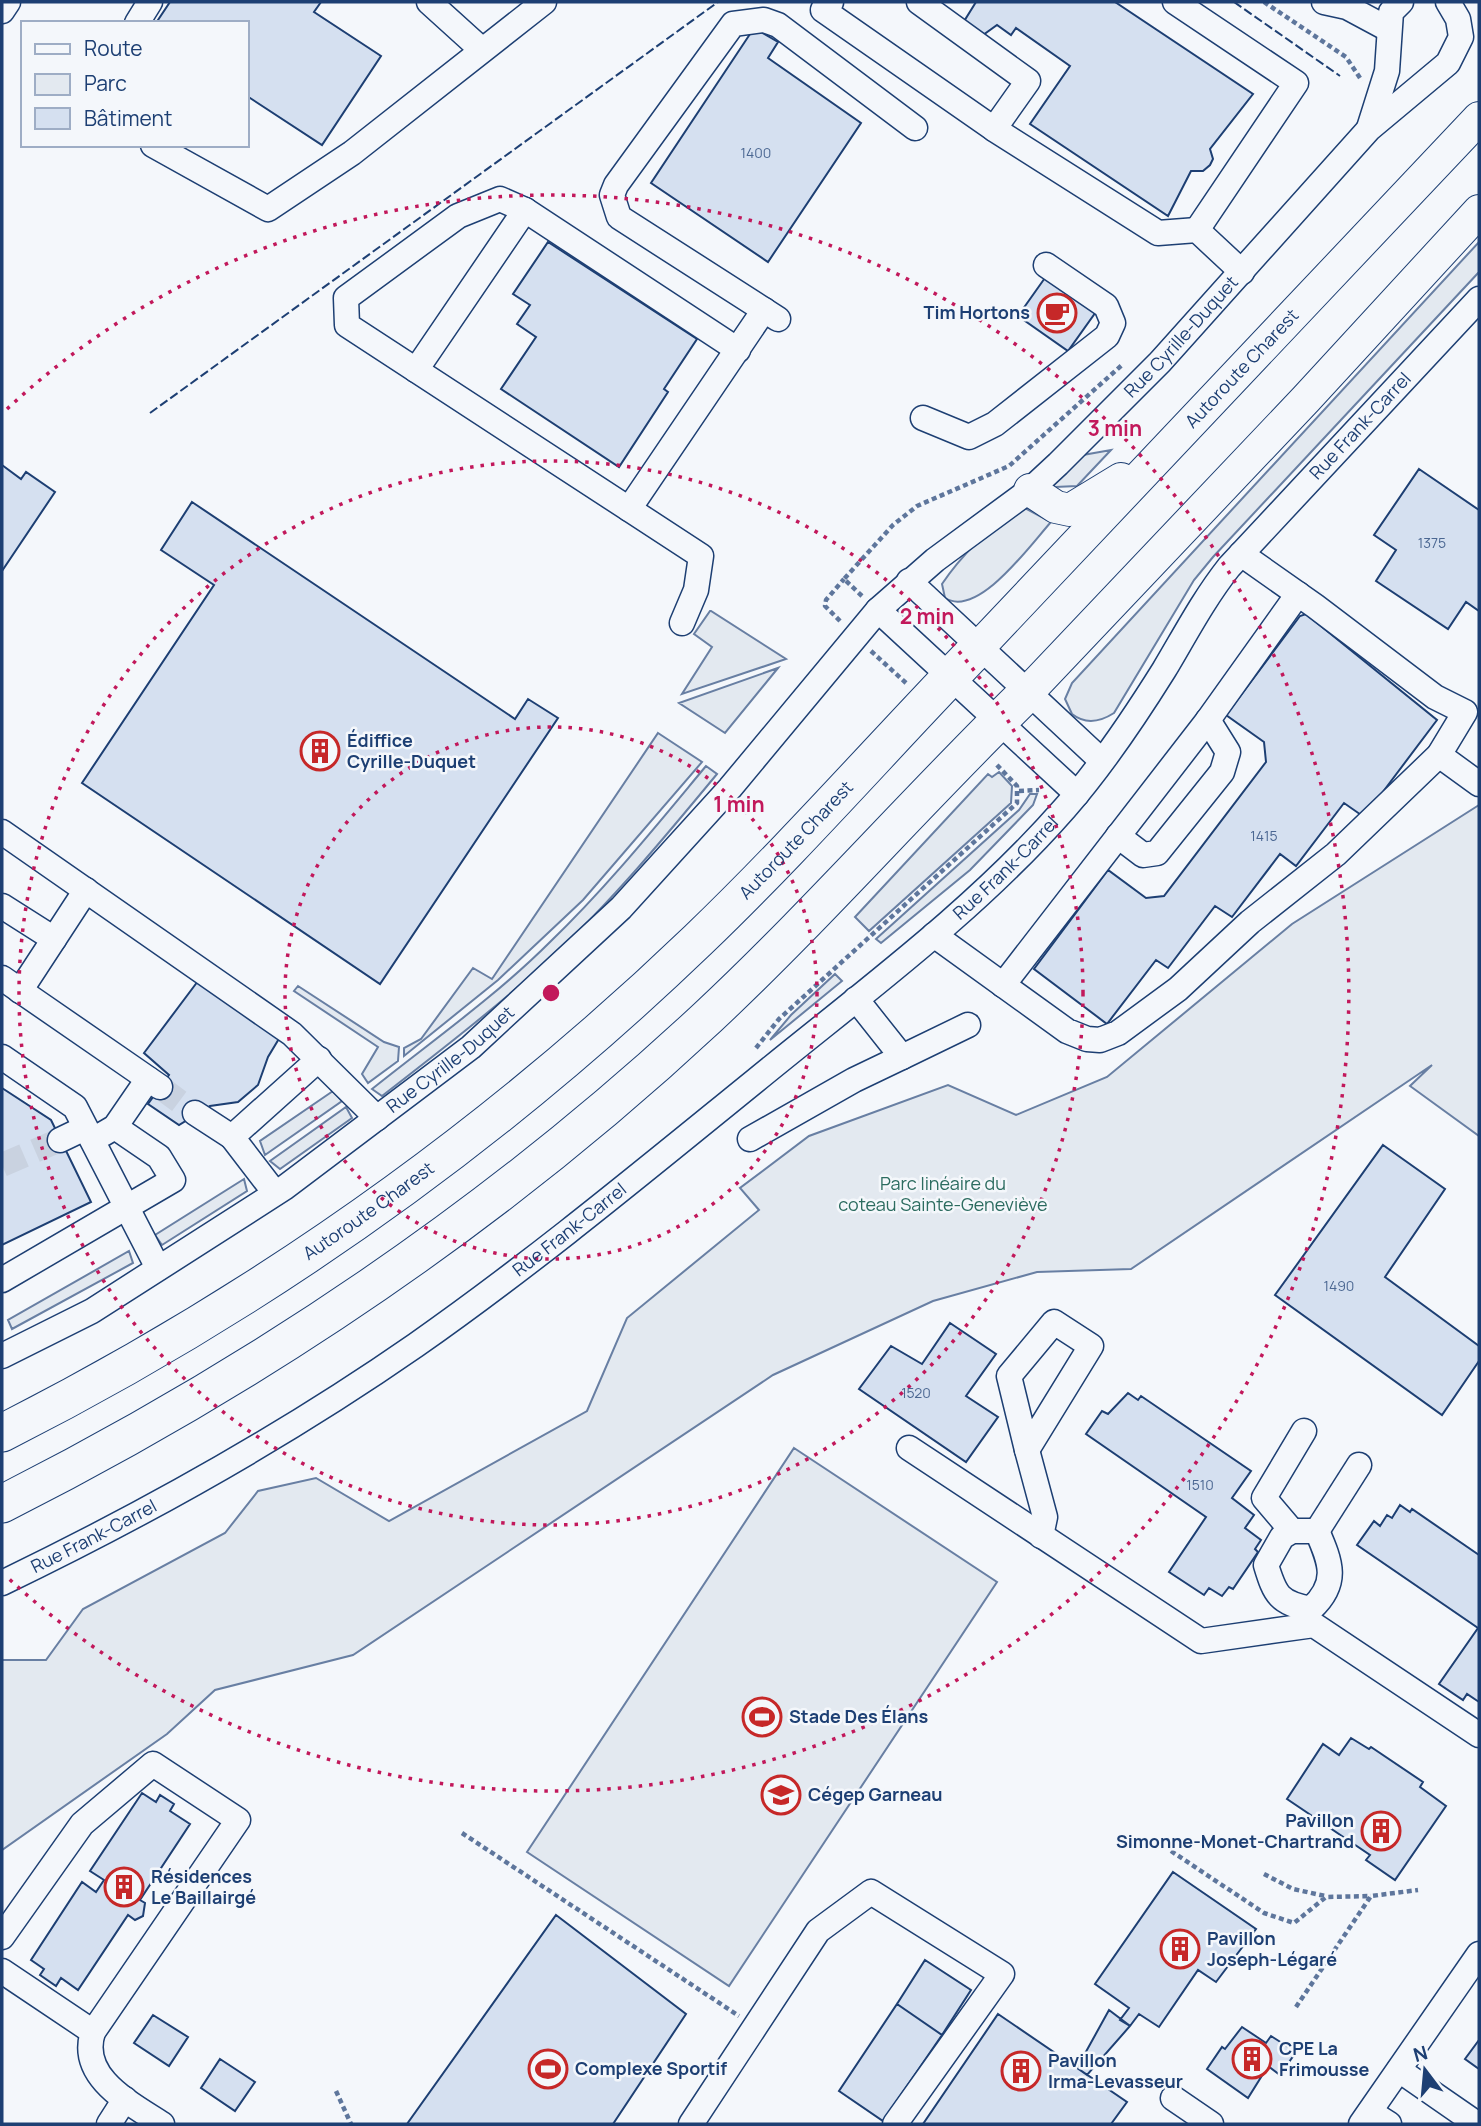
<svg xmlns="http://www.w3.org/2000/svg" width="1481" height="2126" font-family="Manrope,sans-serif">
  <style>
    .green { fill: #e3e9f0; stroke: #687fa3; stroke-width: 2 }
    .building { fill: #d5e0f0; stroke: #1d3f73; stroke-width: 2 }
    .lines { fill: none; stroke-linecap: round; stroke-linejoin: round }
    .minor-tunnel { stroke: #c9d2e0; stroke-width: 24; stroke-dasharray: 24 12; stroke-linecap: butt }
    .minor-casing { stroke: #1d3f73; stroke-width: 27 }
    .major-casing { stroke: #1d3f73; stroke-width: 34 }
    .highway-casing { stroke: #1d3f73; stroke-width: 39 }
    .path { stroke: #5e769c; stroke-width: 4.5; stroke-dasharray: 5 3.5; stroke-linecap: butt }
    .minor { stroke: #f4f7fb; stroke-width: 24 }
    .major { stroke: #f4f7fb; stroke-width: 32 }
    .highway { stroke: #f4f7fb; stroke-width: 37 }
    .fence { stroke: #1d3f73; stroke-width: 2; stroke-dasharray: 9 3.5; stroke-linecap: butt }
    .ring { fill: none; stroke: #c2185b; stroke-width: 3.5; stroke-dasharray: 3.5 7 }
    .labels { text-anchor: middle; stroke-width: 5; stroke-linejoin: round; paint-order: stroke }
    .number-label { font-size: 14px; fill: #4b6792 }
    .poi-label { font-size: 18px; font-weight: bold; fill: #1d3f73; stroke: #f4f7fb; text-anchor: start }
    .street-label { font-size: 18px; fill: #1d3f73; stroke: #f4f7fb }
    .park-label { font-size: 18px; fill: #2c6c60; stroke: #f4f7fb }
    .centre { fill: #c2185b; stroke: #f4f7fb; stroke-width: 3.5 }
    .ring-label { font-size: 21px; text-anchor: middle; font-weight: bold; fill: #c2185b; stroke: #f4f7fb; stroke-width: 5; stroke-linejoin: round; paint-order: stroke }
  </style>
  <rect width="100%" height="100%" fill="#f4f7fb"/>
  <path class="green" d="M1479,242v30l-266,285 -19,23 -80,133c-14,9 -28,12 -42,1l-7,-15 7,-16z
    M1111,450l-34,36 -22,1 -4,-4 32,-28z
    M1021,506l30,16c-20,22 -73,97 -106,76l-3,-14c21,-31 49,-57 79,-78z
    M710,611h1l75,48 -104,35 30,-47 -18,-13z
    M778,668l-53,65 -46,-30z
    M658,733l44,29 -119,138 -85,80 -94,76v-8l17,-9 52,-71 19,11z
    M706,766l11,8c-52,63 -105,127 -165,183 -54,49 -112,94 -170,139l-10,-7c60,-48 124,-93 178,-147 57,-55 106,-116 156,-176z
    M999,772l13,14 -1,17 -142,128 -14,-14 133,-143 4,3z
    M1030,794h7l-4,11 -63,65 -89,73 -5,-4 143,-129z
    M1479,805v331l-69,-50 22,-21 -301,204 -94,3 -104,29 -160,74 -420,280 -138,35 -48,44 -165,116v-190h44l37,-51 142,-76 33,-42 58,-13 73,43 198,-110 40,-93 132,-108 -19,-22 69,-52 139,-51 68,30 91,-38 185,-153z
    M835,974l7,7 -72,59 21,-25z
    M298,986l86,56 15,5 -1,14 -30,22 -6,-9 16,-27 -84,-56z
    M333,1091l9,10 -77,54 -5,-14z
    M346,1107l6,11 -72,51 -10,-8z
    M244,1179l3,12 -85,54 -7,-10z
    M129,1251l4,12 -121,66 -4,-9z
    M794,1448l203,134 -268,404 -202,-134z"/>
  <path class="building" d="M170,2h151l-7,10 67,44 -59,89 -75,-49v-73h-91z
    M976,2h139l138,92 -43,55 3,10 -3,6 -7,6h-12l-23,45 -138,-92 40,-58 -54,-38 -5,7 -14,-10 -14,10 -20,-12z
    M754,28l24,14 -10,16 93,65 -93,139 -117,-79z
    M548,242l149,97 -33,50 4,3 -49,75 -118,-78 35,-52 -19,-13 13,-19 -17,-11z
    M1047,275l51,34 -30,42 -50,-35z
    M2,465l19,14 5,-7 29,20 -53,79z
    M1419,469l60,41v101l-13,-9 -18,27 -72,-48 20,-31 -22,-15z
    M192,502l323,217 13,-20 30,19 -178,266 -298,-201 132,-198 -53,-35z
    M1306,614l131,106 -73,97 -20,-14 -48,63 -16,-12 -48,63 -17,-11 -47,62 -12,-8 -49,64 -73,-55 74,-99 38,28 18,-2 102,-134 -2,-20 -38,-27 74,-99z
    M198,981l82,56 -12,20 -10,28 -20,17 -28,4 -31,19 -31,-21 21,-29 -25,-22z
    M2,1088l49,32 40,82 -89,43z
    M1383,1145l62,44 -60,88 94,69v15l-37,54 -167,-120z
    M950,1323l46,31 -30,42 32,21 -32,45 -107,-73 32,-43 31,18z
    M1128,1393l10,7 3,-4 110,75 -19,27 22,17 -9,13 16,12 -6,9 3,3 -25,37 -4,-2 -7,9 -13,-8 -5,7 -35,-23 37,-55 -120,-83 16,-23 6,3z
    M1400,1505l10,7 2,-3 67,46v147l-12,-8 -4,6 -24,-16 39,-56 -121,-83 17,-24 6,5 7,-11 5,3z
    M1351,1738l18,11 2,-2 52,35 -3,5 26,19 -51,74 -29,-20 4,-5 -83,-56 36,-55 16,11z
    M142,1793l14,9 4,-7 14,9 -4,7 20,13 -50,76 5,3 -2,13 -8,4 -7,-5 -50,75 -17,-12 -5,8 -16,-11 4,-6 -13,-9 51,-78 14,10 8,-12 -14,-9z
    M1173,1872l83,57 -40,53 -18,-12 -39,57 -20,-13 -9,12 -10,-6 9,-12 -34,-24z
    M556,1915l130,99 -73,110h-206z
    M925,1960l46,30 -29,45 -45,-31z
    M897,2004l45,31 -59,86 -44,-30z
    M1109,2010l21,16 -43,49 -10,-7z
    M998,2014l129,88 -16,22h-188z
    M153,2015l35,22 -19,29 -35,-23z
    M1242,2027l24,16 5,-7 25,16 -16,23 -12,-9 -20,32 -41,-29 15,-22 3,2z
    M1479,2040v29l-14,-10z
    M220,2059l35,23 -20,29 -34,-23z"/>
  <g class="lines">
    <path class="minor-tunnel" d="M160,1087l35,26
      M2,1165l58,-25"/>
    <defs>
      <g id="minor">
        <path d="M429,2l53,48"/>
        <path d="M831,2l-8,8 171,119"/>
        <path d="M919,2l109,79 -34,48 164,104 39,-3 45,42"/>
        <path d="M1175,2l121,81 -99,147"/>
        <path d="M1324,2l23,5 41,22"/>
        <path d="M2,11l6,-9"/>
        <path d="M137,23l13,-21"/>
        <path d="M1369,128l18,-57 4,-59 10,-10"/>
        <path d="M153,145l115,64 84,-56 192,-151"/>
        <path d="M778,319l-159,-102 -7,-22 4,-10 117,-161 31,-4 14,5 137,103"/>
        <path d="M416,370l109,-160"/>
        <path d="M923,418l46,19 26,-13 112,-88 6,-13 -7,-17 -60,-41"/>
        <path d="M629,509l-282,-184 -1,-27 112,-82 42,-17 25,11 213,140"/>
        <path d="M909,581l193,180"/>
        <path d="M878,610l199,184"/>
        <path d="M682,623l14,-33 5,-34 -72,-47 135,-199"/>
        <path d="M1439,755l40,29"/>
        <path d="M2,832l290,202 85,84"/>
        <path d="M1118,836l25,19 14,-2 65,-81 6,-20 -20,-32"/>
        <path d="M2,906l52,33 32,-49"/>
        <path d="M934,935l133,96 20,8 13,1 18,-7 60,-44 72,-67 86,-68 103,-99 26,-43 -30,-15 -120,-91 -74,-52"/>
        <path d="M2,978l158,109"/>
        <path d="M1003,985l205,-265 90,-126"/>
        <path d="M20,991l34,-52"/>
        <path d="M856,999l46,58 66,-32"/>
        <path d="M2,1057l73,50 83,161"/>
        <path d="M195,1113l37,24"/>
        <path d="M103,1134l12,-7 33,-48"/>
        <path d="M750,1139l104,-59 48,-23"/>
        <path d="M60,1140l25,-12"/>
        <path d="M275,1193l-43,-56 87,-78"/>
        <path d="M2,1280l171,-100 -14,-23 -44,-30"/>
        <path d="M1054,1322l37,24 -64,104 -18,-74z"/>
        <path id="s1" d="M2,1356l90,-45 192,-123 187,-141 150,-139 109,-120 148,-178 57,-50 95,-70 28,-26 102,-102 209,-233 79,-66 13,-26 -3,-18 -10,-17"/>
        <path d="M909,1448l292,193 113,-16 165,110"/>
        <path d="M1027,1450l18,67 -4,19"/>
        <path d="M1292,1531h25c14,32 22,52 -6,78 -32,-6 -36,-14 -45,-44l16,-28z"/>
        <path d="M1292,1531l-28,-33 40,-67"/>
        <path d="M1317,1531l42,-66"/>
        <path id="s2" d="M2,1583c143,-69 283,-147 414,-238 117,-82 228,-174 339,-264 106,-87 219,-169 310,-273 37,-42 69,-90 99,-138 21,-35 39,-70 65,-103l250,-268"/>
        <path d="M2,1937l80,-113 71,-60 85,56 -145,212c-15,45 37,71 69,92"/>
        <path d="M2,1971l91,61"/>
        <path d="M1399,2070l78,54"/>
        <path d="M1173,2098l38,26"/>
        <path d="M1370,2112l19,12"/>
        <path d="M109,2124l16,-25"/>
        <path d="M691,2124l127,-193 53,-39 131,82 -107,150"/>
        <path d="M1361,2124l118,-170"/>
      </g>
      <g id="major">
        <path d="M1030,490l26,17 14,3 51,-31"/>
        <path id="s3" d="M979,647l500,-529"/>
        <path d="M1028,692l278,-293 173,-188"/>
      </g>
      <g id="highway">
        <path id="s4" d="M2,1433c255,-129 490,-295 696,-493 98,-94 187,-196 281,-293"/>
        <path d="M2,1504c257,-130 495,-290 706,-487 111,-104 211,-219 320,-325"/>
      </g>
    </defs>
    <use href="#minor" class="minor-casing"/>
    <use href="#major" class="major-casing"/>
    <use href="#highway" class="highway-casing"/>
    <path class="path" d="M1264,2l82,55 16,24
      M862,596l-18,-17 49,-54 24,-19 92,-40 113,-101
      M840,621l-15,-15 1,-6 18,-21
      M871,651l35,32
      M1019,791l20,-1
      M756,1048l23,-29 238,-216v-17l-21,-22
      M462,1833l277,183
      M1171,1851l93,62 30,10 32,-26 45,-1
      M1264,1874l29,15 32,7
      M1296,2007l75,-111 47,-6
      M336,2091l15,33"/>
    <use href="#minor" class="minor"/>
    <use href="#major" class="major"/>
    <use href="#highway" class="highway"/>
    <path class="fence" d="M1234,2l106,74
      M150,413l568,-411"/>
  </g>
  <g class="ring">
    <circle cx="551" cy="993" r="266"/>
    <circle cx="551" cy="993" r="532"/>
    <path d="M7 409A798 798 0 1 1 7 1577"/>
  </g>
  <defs>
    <symbol id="cafe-ring" viewBox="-11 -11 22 22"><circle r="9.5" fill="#f4f7fb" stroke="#c62828" stroke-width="1.5"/><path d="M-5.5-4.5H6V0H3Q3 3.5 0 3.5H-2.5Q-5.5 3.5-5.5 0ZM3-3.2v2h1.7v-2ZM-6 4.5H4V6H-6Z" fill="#c62828"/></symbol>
    <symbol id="building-ring" viewBox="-11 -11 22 22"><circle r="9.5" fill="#f4f7fb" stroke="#c62828" stroke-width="1.5"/><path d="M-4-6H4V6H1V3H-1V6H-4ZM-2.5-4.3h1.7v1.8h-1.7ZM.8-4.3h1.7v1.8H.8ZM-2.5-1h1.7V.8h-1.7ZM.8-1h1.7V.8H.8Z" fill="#c62828"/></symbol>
    <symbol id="stadium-ring" viewBox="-11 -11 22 22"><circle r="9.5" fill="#f4f7fb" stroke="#c62828" stroke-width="1.5"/><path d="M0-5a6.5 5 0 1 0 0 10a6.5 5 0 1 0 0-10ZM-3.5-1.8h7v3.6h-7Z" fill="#c62828"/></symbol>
    <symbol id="university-ring" viewBox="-11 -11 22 22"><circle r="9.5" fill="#f4f7fb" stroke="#c62828" stroke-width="1.5"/><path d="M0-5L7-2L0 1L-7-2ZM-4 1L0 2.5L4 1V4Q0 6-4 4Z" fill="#c62828"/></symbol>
  </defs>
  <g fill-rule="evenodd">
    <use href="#cafe-ring" x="1035" y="291" width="44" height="44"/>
    <use href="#building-ring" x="298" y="729" width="44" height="44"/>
    <use href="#stadium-ring" x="740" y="1695" width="44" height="44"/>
    <use href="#university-ring" x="759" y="1773" width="44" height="44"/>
    <use href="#building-ring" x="1359" y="1809" width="44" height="44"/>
    <use href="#building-ring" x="102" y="1865" width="44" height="44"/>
    <use href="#building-ring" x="1158" y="1927" width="44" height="44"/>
    <use href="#building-ring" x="1230" y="2037" width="44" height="44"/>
    <use href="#stadium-ring" x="526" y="2047" width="44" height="44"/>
    <use href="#building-ring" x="999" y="2049" width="44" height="44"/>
  </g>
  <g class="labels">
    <g class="number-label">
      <text x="756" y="158">1400</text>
      <text x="1432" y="548">1375</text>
      <text x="1264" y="841">1415</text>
      <text x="1339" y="1291">1490</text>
      <text x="916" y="1398">1520</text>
      <text x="1200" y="1490">1510</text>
    </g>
    <g class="poi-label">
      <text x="1030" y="319" text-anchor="end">Tim Hortons</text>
      <text x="347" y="747">Édiffice<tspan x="347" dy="21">Cyrille-Duquet</tspan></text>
      <text x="789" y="1723">Stade Des Élans</text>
      <text x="808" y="1801">Cégep Garneau</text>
      <text x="1354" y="1827" text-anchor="end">Pavillon<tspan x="1354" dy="21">Simonne-Monet-Chartrand</tspan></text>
      <text x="151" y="1883">Résidences<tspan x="151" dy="21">Le Baillairgé</tspan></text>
      <text x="1207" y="1945">Pavillon<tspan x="1207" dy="21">Joseph-Légaré</tspan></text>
      <text x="1279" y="2055">CPE La<tspan x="1279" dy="21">Frimousse</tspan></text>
      <text x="1048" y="2067">Pavillon<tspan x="1048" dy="21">Irma-Levasseur</tspan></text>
      <text x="575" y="2075">Complexe Sportif</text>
    </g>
    <g class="street-label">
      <text dy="6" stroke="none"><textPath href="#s1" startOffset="1570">Rue Cyrille-Duquet</textPath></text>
      <text dy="6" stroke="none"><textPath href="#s3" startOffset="383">Autoroute Charest</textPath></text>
      <text dy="6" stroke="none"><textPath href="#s2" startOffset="1806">Rue Frank-Carrel</textPath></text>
      <text dy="6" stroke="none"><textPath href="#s4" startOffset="996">Autoroute Charest</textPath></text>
      <text dy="6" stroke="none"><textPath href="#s2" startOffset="1237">Rue Frank-Carrel</textPath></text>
      <text dy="6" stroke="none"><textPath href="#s1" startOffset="539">Rue Cyrille-Duquet</textPath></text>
      <text dy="6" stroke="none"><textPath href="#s4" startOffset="429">Autoroute Charest</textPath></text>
      <text dy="6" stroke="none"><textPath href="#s2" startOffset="670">Rue Frank-Carrel</textPath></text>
      <text dy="6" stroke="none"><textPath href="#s2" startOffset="103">Rue Frank-Carrel</textPath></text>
    </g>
    <g class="park-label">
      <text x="943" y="1190">Parc linéaire du<tspan x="943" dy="21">coteau Sainte-Geneviève</tspan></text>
    </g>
  </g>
  <circle cx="551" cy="993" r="10" class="centre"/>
  <g class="ring-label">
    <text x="1115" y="436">3 min</text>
    <text x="927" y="624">2 min</text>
    <text x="739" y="812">1 min</text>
  </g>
  <rect width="1481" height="2126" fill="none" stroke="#1d3f73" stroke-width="7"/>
  <rect x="21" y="21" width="228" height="126" fill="#f4f7fb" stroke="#9eadc5" stroke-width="2"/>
  <rect x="35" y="44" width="35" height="10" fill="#f4f7fb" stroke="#9eadc5" stroke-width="2"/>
  <text x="84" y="56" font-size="21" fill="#1d3f73">Route</text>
  <rect x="35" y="74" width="35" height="21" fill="#e3e9f0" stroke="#9eadc5" stroke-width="2"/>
  <text x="84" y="91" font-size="21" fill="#1d3f73">Parc</text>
  <rect x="35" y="108" width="35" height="21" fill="#d5e0f0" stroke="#9eadc5" stroke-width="2"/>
  <text x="84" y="126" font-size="21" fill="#1d3f73">Bâtiment</text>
  <g transform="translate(1425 2070) rotate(344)" stroke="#f4f7fb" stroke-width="5" paint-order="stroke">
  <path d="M0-5L12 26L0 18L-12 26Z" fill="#1d3f73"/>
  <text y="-10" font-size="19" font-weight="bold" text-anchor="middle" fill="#1d3f73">N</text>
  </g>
</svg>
